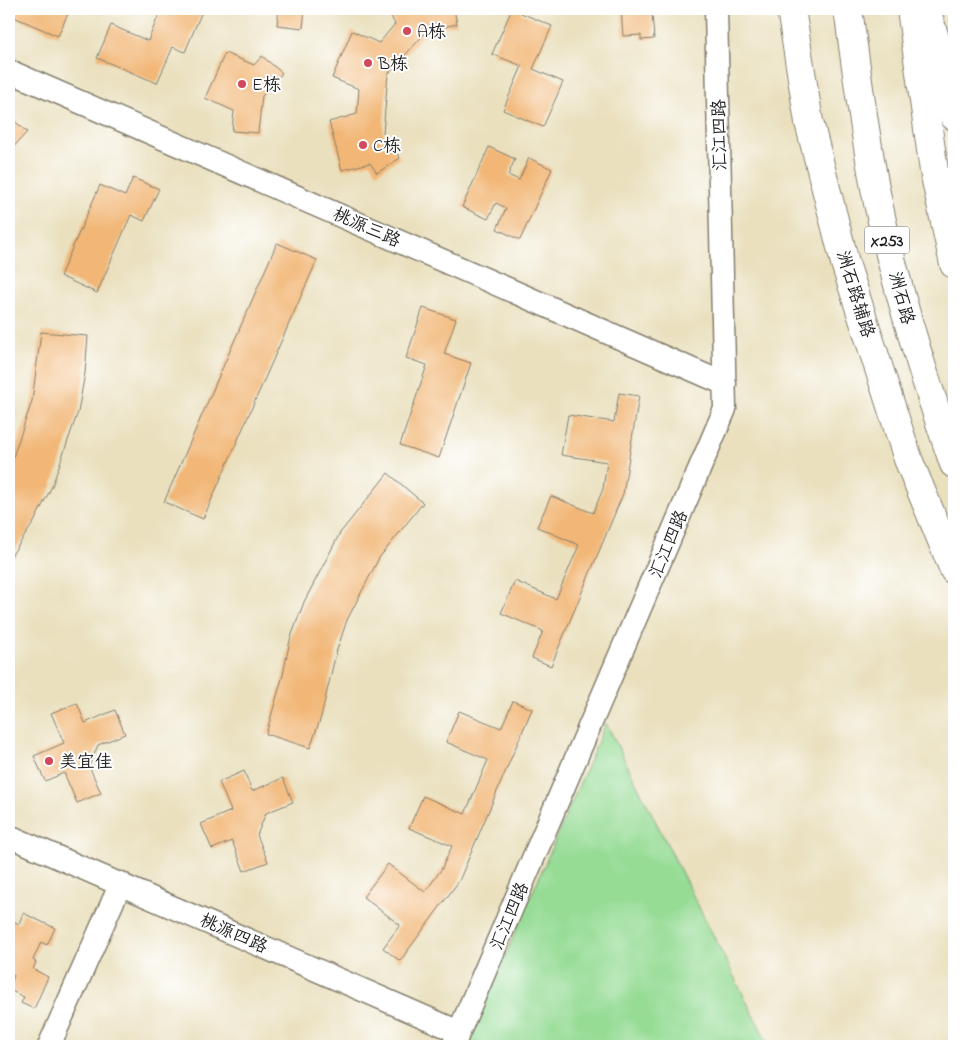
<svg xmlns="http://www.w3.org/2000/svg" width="963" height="1055" font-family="'Indie Flower','LXGW WenKai TC',sans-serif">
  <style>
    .green { fill: #96dc95; stroke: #597c58 }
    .building { fill: #f2b777 }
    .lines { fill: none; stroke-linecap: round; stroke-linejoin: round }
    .minor-casing { stroke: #837e6d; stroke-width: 25 }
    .secondary-casing { stroke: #837e6d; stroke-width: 30 }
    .primary-casing { stroke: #837e6d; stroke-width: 30 }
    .minor { stroke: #fff; stroke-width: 22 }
    .secondary { stroke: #fff; stroke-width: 28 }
    .primary { stroke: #fff; stroke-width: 28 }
    .poi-dot { fill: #d1495b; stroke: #fff; stroke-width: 2 }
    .labels { text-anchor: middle; stroke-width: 4; stroke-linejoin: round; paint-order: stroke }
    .shield { fill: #fff; stroke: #606060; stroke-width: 1 }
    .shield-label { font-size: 16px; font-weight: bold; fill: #1c1c1c }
    .poi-label { font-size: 18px; fill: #1c1c1c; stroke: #fff; text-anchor: start }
    .street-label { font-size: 18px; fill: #1c1c1c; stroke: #fff }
  </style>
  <rect width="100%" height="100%" fill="#fff"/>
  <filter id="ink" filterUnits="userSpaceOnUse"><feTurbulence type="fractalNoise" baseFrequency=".02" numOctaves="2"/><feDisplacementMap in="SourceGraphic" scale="10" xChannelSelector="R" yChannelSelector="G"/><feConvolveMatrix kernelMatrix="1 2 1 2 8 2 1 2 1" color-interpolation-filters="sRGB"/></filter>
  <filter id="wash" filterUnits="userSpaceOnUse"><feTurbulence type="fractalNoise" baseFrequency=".0096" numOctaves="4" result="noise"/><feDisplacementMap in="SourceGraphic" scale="20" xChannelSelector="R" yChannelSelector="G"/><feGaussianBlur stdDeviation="1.12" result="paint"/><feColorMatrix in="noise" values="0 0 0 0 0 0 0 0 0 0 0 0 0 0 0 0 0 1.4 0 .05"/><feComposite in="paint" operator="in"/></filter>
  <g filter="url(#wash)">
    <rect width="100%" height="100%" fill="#eae0be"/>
    <path class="green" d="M606,723l163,323h-303z"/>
    <g id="blocks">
      <path class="building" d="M9,9h61l-12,27 -49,-21z
        M161,9h42l-18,43 -12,-5 -16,36 -60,-25 14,-33 37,16z
        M279,9h26l-2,19 -26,-3z
        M387,9h67l3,15 -29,6 -40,44 -5,59 17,25 -23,15 -7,-10 -28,7 -13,-48 28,-8 2,-25 -27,-11 20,-47 27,12 16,-19z
        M512,9h10l-1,4 31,13 -19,43 30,13 -20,45 -40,-17 19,-44 -30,-12z
        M621,9h22l1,5 8,-1 2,26 -13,1v-5l-18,1z
        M225,53l29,12 8,-9 20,17 -20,23 -4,37 -26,-2 2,-20 -29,-13z
        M9,116l18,16 -18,20z
        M489,147l26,12 -7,16 11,5 10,-22 23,11 -32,71 -23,-11 9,-21 -10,-5 -8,16 -26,-12z
        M133,178l26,11 -15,32 -13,-6 -34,78 -37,-17 40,-91 25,11z
        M277,243l40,17 -114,259 -39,-17z
        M423,308l33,11 -12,35 27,9 -32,95 -39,-13 27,-80 -21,-7z
        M41,332l47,4 -3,37 -7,39 -26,74 -18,36 -25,37v-90l23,-68z
        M619,393l20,3 -16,98 -72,172 -19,-8 11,-27 -42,-18 14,-32 41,18 23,-54 -42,-18 14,-31 42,17 10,-24 4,-27 -46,-7 7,-40 46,7z
        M388,473l35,30 -44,55 -32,62 -11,33 -15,64 -11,31 -44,-14 17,-59 7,-35 14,-38 36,-69z
        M513,701l19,8 -73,172 -59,80 -17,-13 17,-23 -37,-28 25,-33 37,28 16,-22 11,-24 -43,-18 14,-32 42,18 23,-54 -42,-18 13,-31 42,17z
        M77,703l8,20 30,-13 10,24 -27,11 -9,21 12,27 -24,10 -13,-30 -19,8 -11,-25 30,-13 -13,-30z
        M244,771l8,20 31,-13 10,24 -27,11 -9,22 11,27 -24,9 -12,-30 -20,8 -11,-25 30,-13 -12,-29z
        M23,913l32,15 -8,17 -6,-3 -8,18 3,2 -3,7 15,8 -14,32 -13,-6 3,-6 -15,-7 5,-15 -5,-2v-54l10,5z"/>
    </g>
  </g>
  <g filter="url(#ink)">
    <use href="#blocks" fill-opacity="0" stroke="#837e6d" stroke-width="1"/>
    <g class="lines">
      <defs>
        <path id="minor" d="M9,71l716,313
          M9,836l450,196
          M49,1046l72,-163
          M453,1046l272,-637 -9,-400"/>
        <path id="secondary" d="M791,9l18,113 36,141 63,196 46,111
          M926,9l20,65 8,42"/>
        <path id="primary" d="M848,9c9,65 17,130 30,194 19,89 46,175 76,261
          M911,9l23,162 20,93"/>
      </defs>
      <use href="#minor" class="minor-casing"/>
      <use href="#secondary" class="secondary-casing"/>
      <use href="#primary" class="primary-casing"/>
      <use href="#minor" class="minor"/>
      <use href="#secondary" class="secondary"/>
      <use href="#primary" class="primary"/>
    </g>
  </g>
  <g class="poi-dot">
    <circle cx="407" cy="31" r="5"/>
    <circle cx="368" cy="63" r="5"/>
    <circle cx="242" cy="84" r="5"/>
    <circle cx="363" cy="145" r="5"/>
    <circle cx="49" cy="761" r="5"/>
  </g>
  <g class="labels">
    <rect class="shield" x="864.5" y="226.5" width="45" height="27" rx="4"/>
    <g class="shield-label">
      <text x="887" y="246">X253</text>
    </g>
    <g class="poi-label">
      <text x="417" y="37">A栋</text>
      <text x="378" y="69">B栋</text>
      <text x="252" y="90">E栋</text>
      <text x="373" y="151">C栋</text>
      <text x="59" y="767">美宜佳</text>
    </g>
    <g class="street-label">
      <text transform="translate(719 135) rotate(-91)" y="6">汇江四路</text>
      <text transform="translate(367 227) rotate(24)" y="6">桃源三路</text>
      <text transform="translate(856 294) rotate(73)" y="6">洲石路辅路</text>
      <text transform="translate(902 298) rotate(75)" y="6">洲石路</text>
      <text transform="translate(668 544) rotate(-67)" y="6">汇江四路</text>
      <text transform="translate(509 916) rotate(-67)" y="6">汇江四路</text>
      <text transform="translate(234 933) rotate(24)" y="6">桃源四路</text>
    </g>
  </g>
  <rect width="963" height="1055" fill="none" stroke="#fff" stroke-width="30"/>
</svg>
